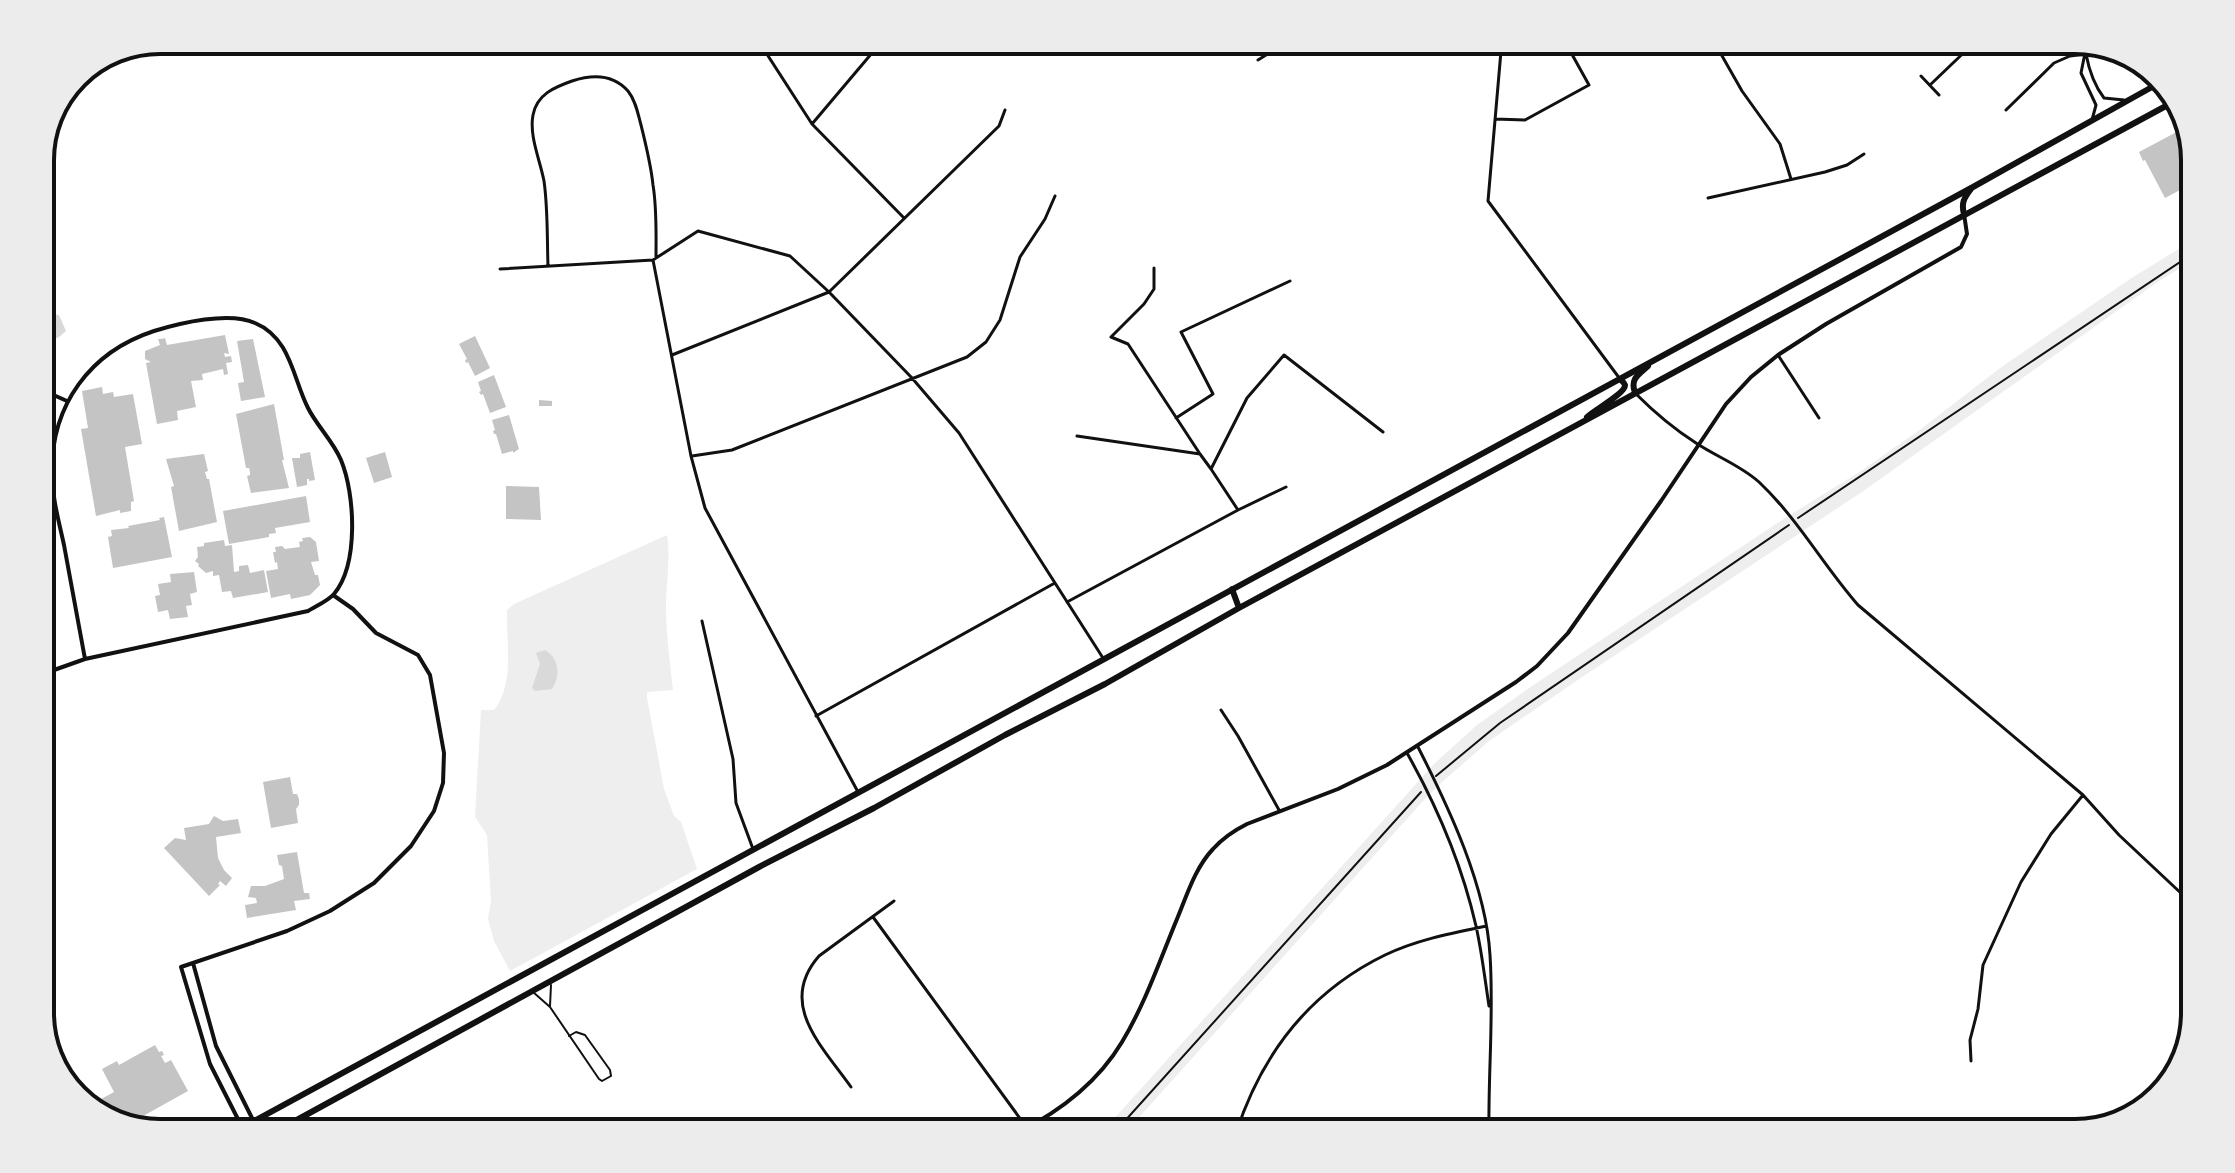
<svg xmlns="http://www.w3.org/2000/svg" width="2235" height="1173" font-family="'DejaVu Sans',sans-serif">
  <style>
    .green { fill: #eee }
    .water { fill: #d9d9d9 }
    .building { fill: #c4c4c4 }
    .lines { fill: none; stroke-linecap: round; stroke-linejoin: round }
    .path { stroke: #111; stroke-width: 2 }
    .service { stroke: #111; stroke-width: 2 }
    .minor { stroke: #111; stroke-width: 3 }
    .tertiary { stroke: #111; stroke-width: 4 }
    .trunk { stroke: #111; stroke-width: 6 }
    .rim { fill: none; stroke: #111; stroke-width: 4 }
  </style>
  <rect width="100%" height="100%" fill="#fff"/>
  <path class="green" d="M2195,239v20l-36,22 -297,211 -280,185 -93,64 -48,42 -18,18 -298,332h-24l334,-370 42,-38 52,-37 253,-168 82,-51 57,-40 79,-61 133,-91z
    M667,535c4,24 -1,47 -1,71 0,28 4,56 7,84l-26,2v6l17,91 10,27 7,6 16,47 -187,102 -16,-30 -6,-22 3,-18 -4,-66 -12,-18 6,-107h13c21,-26 12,-68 13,-100l7,-6z"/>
  <path class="water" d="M40,312l19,3 7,16 -7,6 -19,8z
    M545,650c14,8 16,25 7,39l-17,2 -3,-3 8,-24 -4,-11z"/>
  <path class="building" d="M2186,127l9,26v29l-30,16 -20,-38 -2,1 -4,-9z
    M225,335l4,19 -5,-1 1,4 6,-1 1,6 -6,1 2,11 -4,1 -1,-6 -21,5 1,6 -12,1 5,26 -19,4 1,9 -21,4 -11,-61 5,-1 -6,-3v-8l15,-6 -2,-6h3l4,-1 2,7z
    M475,336l15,32 -15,8 -7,-14 -2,1 -1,-3 2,-1 -8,-15z
    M253,339l12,58 -24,4 -3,-18 6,-1 -7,-41z
    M494,375l12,32 -16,6 -7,-19 -2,1 -2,-3 2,-1 -3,-9z
    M102,387l1,7 10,-2 1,5 19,-3 9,50 -17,3 9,54 -3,1v9l-11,2v-3l-24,6 -15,-87 7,-1 -6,-37z
    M539,400l13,1v5h-13z
    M274,404l10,56h-2l7,28 -38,5 -4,-17 3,-1v-3l-1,-4h-3l-10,-54z
    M509,415l10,34 -6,4v-2l-11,3 -6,-20h-2l-1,-3 2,-1 -3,-10z
    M310,452l5,28 -6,1v-2h-2v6l-10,2 -5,-29h8v-4z
    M385,452l7,25 -18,6 -8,-25z
    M204,454l4,17 -3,1 2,7h2l8,43 -38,9 -8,-44 3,-1 -8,-27z
    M506,486l33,1 2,33 -35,-1z
    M306,496l4,26 -35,6 1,5 -7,1v3l-40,7 -6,-33z
    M164,517l8,40 -59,11 -5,-31 4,-1 -1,-6 18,-2 -1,-2 32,-6 -1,-2z
    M310,537l6,5 3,19 -8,1 4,13h3l2,10 -10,10 -19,4 -1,-5 -19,4 -5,-27 12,-2 -1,-7 -2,1 -2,-11h3l-1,-5 7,-1 3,3 15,-2 -1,-5 4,-1 -1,-3z
    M224,540l1,6 7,-1 2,27 5,-1v-5l9,-1 2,8 14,-3 4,22 -35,6 -2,-7 -9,1 -3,-17 -6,1v-5l-7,2 -8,-7 1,-2 -4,-3 3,-4 -1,-10 7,-1v-3z
    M194,572l3,20 -7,2 2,11 -6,1 2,11 -18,2 -2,-9 -10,2 -3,-16 5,-1 -2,-11 13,-2 -1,-8z
    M290,777l3,17h4l2,5v6l-3,4 2,14 -27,5 -8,-46z
    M214,816l9,5 15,-2 3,14 -25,4 2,21 6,12 8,8 -6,8 -6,-5 -2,3 2,1 -11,11 -45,-48 11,-10 11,2 -2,-12 25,-4z
    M297,852l7,41h5l1,6 -16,2 2,9 -49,8 -2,-13 12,-2 -1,-5 -8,-1 3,-11h14l19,-7 -2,-13 -3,-1 -2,-10z
    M155,1045l4,7 3,-1 2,4 -3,1 4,7 6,-3 17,31 -61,34 -20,-5 -17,-15 24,-13 -12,-23 15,-8 2,4z"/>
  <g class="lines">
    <path class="path" d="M1798,518l397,-266
      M1436,776l64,-53 289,-198
      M1114,1133l307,-341"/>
    <path class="service" d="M533,992l17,15 49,72 3,2 9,-5 -1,-6 -25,-35 -9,-3 -7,4
      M550,1006l1,-21"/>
    <path class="minor" d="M765,40l-2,8 49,76 92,94
      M1500,40l1,11 -13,150 132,178
      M1713,40l29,51 38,53 11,35
      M2087,43l-6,30 15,32 -4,15
      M2086,54c3,16 8,31 18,44l20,2
      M1258,60l32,-20
      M1921,76l18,19
      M1930,85l47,-45
      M2006,110l48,-47 16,-7 16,-2
      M1495,119l30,1 64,-35 -25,-45
      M812,124l71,-84
      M1708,198l117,-26 22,-7 17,-11
      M653,260l38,196 14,52 153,284
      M548,266c-1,-28 0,-57 -4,-85 -4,-21 -15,-45 -11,-66 4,-21 22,-28 39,-34 21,-7 41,-7 56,10 8,10 10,23 13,34 5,20 10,40 12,60 4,24 3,49 3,73
      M1154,268v21l-10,15 -33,33 17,7 72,110
      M500,269l153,-9 45,-29 92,25 39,36 83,86 47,55 144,225
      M672,355l157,-63 170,-166 6,-16
      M1778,355l41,63
      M1635,393c18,18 39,36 61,50 21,14 44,22 63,39 39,37 64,83 99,123l225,190 36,40 65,61 11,6
      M1176,418l37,-24 -32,-62 109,-51
      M1077,436l123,18 11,15
      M692,456l40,-6 235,-93 19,-15 14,-22 20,-63 25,-38 10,-23
      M1238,510l-27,-41 36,-71 37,-43 99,77
      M1067,602l171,-92 48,-23
      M702,621l31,138 3,44 17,46
      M1221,710l17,26 41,74
      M816,716l237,-132
      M1418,747c31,61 68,139 72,208 4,59 -2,119 -1,178
      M1407,753c31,55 55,112 69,173 6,27 9,54 13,80
      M873,917l154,211
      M1971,1061l-1,-21 8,-31 5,-44 38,-83 30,-48 32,-39
      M851,1087c-29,-41 -74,-83 -32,-131l75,-55
      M1236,1133c26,-80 73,-141 149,-178 31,-15 67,-22 101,-29"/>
    <path class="tertiary" d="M40,389l27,12
      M40,675l45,-16 223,-48c8,-5 20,-10 26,-17 25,-30 21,-100 7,-134 -8,-19 -24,-34 -33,-52 -15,-29 -17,-70 -53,-85 -26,-12 -75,0 -101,8 -64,21 -103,74 -102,142 0,24 7,49 12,72 7,38 14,76 21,114
      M193,963l23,83 38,76 -3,11
      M245,1133l-35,-69 -29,-97 106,-36 43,-20 44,-28 37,-37 23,-35 9,-28 1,-30 -14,-78 -12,-20 -42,-22 -23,-24 -20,-14
      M1017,1133c42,-21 81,-51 105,-91 23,-38 38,-82 55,-123 10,-24 18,-51 36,-70 9,-10 22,-19 34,-25l91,-35 49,-24 129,-83 21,-16 31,-33 93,-132 65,-97 25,-27 27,-22 48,-31 135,-77 6,-13 -3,-20"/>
    <path class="trunk" d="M1964,214c-3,-11 0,-16 7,-25
      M1635,393c-5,-14 3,-18 13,-27
      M1587,417c7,-7 39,-24 38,-32 -1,-3 -3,-4 -5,-6
      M1232,589l7,19
      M232,1133l1741,-946 188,-105
      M273,1133l486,-266 115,-59 131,-73 100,-51 134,-76 938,-508"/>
  </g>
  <path d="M0 0H2235V1173H0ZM160 54H2075A106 106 0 0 1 2181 160V1013A106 106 0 0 1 2075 1119H160A106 106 0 0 1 54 1013V160A106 106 0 0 1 160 54Z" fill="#ececec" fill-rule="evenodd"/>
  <path class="rim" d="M160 54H2075A106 106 0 0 1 2181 160V1013A106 106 0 0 1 2075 1119H160A106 106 0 0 1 54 1013V160A106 106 0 0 1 160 54Z"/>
</svg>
